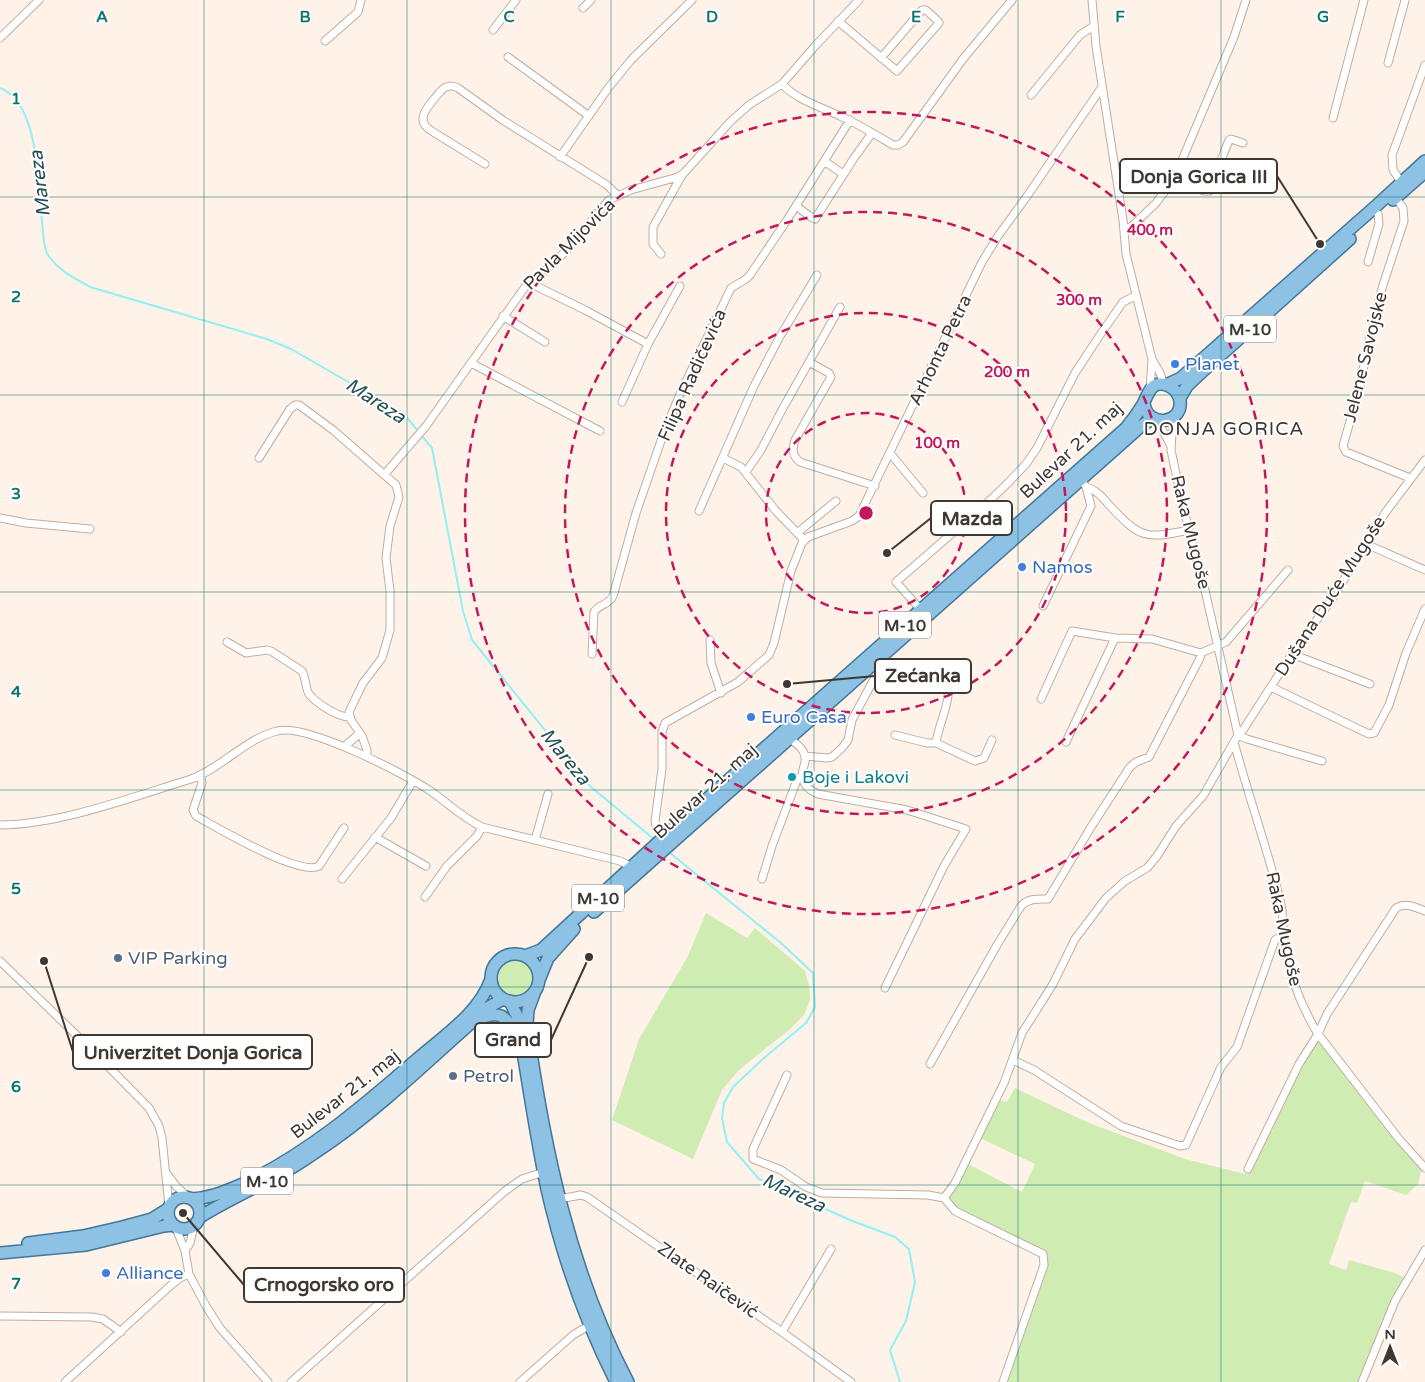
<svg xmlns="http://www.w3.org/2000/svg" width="1425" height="1382" font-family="'Varela Round',sans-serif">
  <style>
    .green { fill: #cfedb3 }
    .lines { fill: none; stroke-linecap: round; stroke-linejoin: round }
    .stream { stroke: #90f0f3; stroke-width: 2 }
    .minor-casing { stroke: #c1ad9e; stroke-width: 9 }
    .primary-casing { stroke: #42779a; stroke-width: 14 }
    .minor { stroke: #fff; stroke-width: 7 }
    .primary { stroke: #8ec2e5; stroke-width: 11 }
    .grid { fill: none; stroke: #0f766e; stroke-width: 1; stroke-opacity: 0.55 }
    .ring { fill: none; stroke: #c2185b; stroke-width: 2.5; stroke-dasharray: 9 6 }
    .shop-dot { fill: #3f7fe0; stroke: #fff; stroke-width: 2 }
    .culture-dot { fill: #0f9aa8; stroke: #fff; stroke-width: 2 }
    .service-dot { fill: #5c6f8a; stroke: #fff; stroke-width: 2 }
    .labels { text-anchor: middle; stroke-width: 4; stroke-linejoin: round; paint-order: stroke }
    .shield { fill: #fff; stroke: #79736f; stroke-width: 1 }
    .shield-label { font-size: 16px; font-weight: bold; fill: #3f3731 }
    .street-label { font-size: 18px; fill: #3f3731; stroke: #fff }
    .shop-label { font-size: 18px; fill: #366cbe; stroke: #fff; text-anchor: start }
    .culture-label { font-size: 18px; fill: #0d838f; stroke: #fff; text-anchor: start }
    .service-label { font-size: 18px; fill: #4e5e75; stroke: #fff; text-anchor: start }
    .water-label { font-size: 19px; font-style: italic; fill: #245051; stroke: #fff }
    .neighbourhood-label { font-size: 19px; letter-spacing: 1px; fill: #3f3731; stroke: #fff }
    .grid-label { font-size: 16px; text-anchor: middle; font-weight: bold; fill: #0f766e; stroke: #fff; stroke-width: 4; stroke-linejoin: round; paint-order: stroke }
    .centre { fill: #c2185b; stroke: #fff; stroke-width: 2.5 }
    .ring-label { font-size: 15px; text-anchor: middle; font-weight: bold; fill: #c2185b; stroke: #fff; stroke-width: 4; stroke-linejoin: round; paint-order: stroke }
    .leader { fill: none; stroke: #3f3731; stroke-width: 2 }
    .callout-dot { fill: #3f3731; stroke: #fff; stroke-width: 2 }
    .callout { fill: #fff; stroke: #3f3731; stroke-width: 2 }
    .callout-label { font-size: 19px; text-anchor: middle; font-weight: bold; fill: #3f3731 }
  </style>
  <rect width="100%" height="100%" fill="#fff2e9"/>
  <path class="green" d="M706,913l41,25 8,-10 50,43 4,14 1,15 -6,15 -15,15 -50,40 -17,20 -29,69 -81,-39 27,-81 48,-81z
    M496 978a19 19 0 1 1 38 0a19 19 0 1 1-38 0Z
    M1317,1039h4l101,127 -4,18 -12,11 -41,-14 -8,22 -6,-1 -22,62 17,6 3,-10 46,13 13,6 -46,103h-356l42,-118 -1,-9 -90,-47 -8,-9 19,-35 54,28 13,-28 -55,-26 19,-38 8,2 8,-14 74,35 96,36 60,15 21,-45 6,2 27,-63z"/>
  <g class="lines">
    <path class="stream" d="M0,88c39,14 38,98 42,133 1,10 1,26 6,34 11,16 26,23 42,32l177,52 24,10 113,65 14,17
      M421,435l11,13 31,163 9,29 119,147 64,53
      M670,853l111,90 32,30 2,34 -9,16 -42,35 -31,29 -9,16 -2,15 5,24 32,37 91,41 45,17 14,12 6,33 -9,39 -16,29 10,32"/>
    <defs>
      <path id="minor" d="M1092,0l4,46 27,174 3,34 26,105 8,14 4,12
        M583,8l8,-8
        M838,21l59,50 42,-48 -1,-2 -12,-11h-4l-41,48
        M493,30l23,-30
        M0,38l39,-38
        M325,41l33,-29 3,-12
        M508,57l81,59
        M1388,63l17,-63
        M782,84c16,17 40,23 60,33 18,8 34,18 51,28h5l5,-3 60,-83 49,-59
        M1031,95l49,-60 14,-9
        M1333,118l31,-118
        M560,157l49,-70 22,-27 61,-60
        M824,161l19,13
        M485,164l-55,-34c-14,-10 -4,-21 4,-31 4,-4 7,-10 12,-12 4,-2 8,-1 12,1l46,33 103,64 10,10
        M1174,179l30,12h5l20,-51 2,-1 12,4
        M1401,182l-8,-12 -1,-15 33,-90
        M1396,198l7,10 1,13 -22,67 -15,62 -7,36 -17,60 3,6 64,26
        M796,206l15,11 4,2 39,-61 18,-25
        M1124,230l8,-4 24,-23 18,-24 60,-142 12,-37
        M661,254l-8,-10v-17l29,-52
        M1368,262l11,-38 -1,-10
        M531,282l5,4 49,24 63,34
        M503,316l42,26
        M809,362l20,11 2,4 -36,63c-3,9 -3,16 5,22l75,24
        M471,363l129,68
        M1150,390l2,-31
        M622,402l26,-58 32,-58
        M1176,414l-4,20 -1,16 12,57 21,79 34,149
        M1157,420l14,26
        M890,453l33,40
        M259,458l31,-49 5,-4h4l34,25 63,55 3,12 -9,29 -4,32 4,33v39l-8,28 -19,25 -14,29 2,8 11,16 5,14v7
        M723,458l18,9 35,44 28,29
        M746,472l15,-22 22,-42 57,-101
        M384,475l42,-49 99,-139 14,-10 28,-27 42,-50 22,-10 47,-13 6,-4 46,-51 19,-17 33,-21 34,-39 43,-45
        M1086,487c11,3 17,11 24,19 31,33 36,33 79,24
        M699,511l55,-125 25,-48 38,-63
        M0,518l26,5 64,6
        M797,533l39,-32
        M1366,544l59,26
        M1043,606l48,-100 -5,-19 -5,-8
        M921,610l-25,-28 90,-78 21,-20 19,-20 11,-16 38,-75 25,-38 23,-33 12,-6
        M710,640l1,23 10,30
        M227,642l19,11 21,-3 4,1 31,20c4,7 3,16 7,23 7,9 30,24 41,23
        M592,654l2,-42c5,-8 15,-7 19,-16l23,-83 27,-78 17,-41 51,-106 15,-9 4,-4 37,-55 63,-100
        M1292,654l78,30
        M881,658l14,11 46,13c4,3 6,6 7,10 2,10 -11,38 -12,51l39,18 9,-3 8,-18
        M1271,687l98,47 5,-1 15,-28 17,-52 19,-44
        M1041,699l31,-68 43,7 37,1 49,14 25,-11 62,-72
        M895,735l32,8h9
        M1238,735l9,4 75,22
        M790,739c7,5 14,10 15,18 1,5 -1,8 -2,12 -3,13 5,21 15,25l89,16 59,19 -22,37 -59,122
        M1066,742l49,-104
        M1234,742c14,53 33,105 46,158 4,14 2,28 4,42 5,33 17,64 34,92l81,105 26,29
        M345,746l15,-13
        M805,756l22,2 5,-1 10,-9 6,-8 4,-20 21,-39 6,-9 9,-7
        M201,776l1,7 -9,27 3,6c20,11 104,61 123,50l25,-38
        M0,825c62,-1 132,-28 191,-46 31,-11 54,-40 86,-48 29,-8 129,43 155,61 17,12 31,26 50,35l138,34 12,6
        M375,837l51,29
        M664,837l-7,-7 -2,-9 7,-52v-37l3,-9 73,-41 31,-27 5,-12 17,-72 11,-28 6,-6 44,-16 7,-5 123,-254 16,-26 27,-37 77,-112
        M535,840l13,-46
        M342,879l49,-61 22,-37
        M762,879l10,-33 25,-66 5,-5
        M425,897l22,-31 30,-30 5,-9
        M0,961l96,93 53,54 10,18 3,12 7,68
        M1013,1060l21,10 87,56 59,20 6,-1 35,-78 16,-20 38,-107 8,-6
        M930,1064l67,-119 24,-39c8,-8 17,-7 27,-7l43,-72 39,-60 6,-5 13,-5 51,-99 1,-5
        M787,1075l-34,74v10l28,11 25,17 16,6 106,2 16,3 11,13 88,43 1,11 -41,117
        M1248,1169l51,-105 19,-30 9,-20 69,-106c10,-6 19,-1 29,3
        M167,1174l9,12 13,12
        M944,1198l11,-15 49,-100 18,-50 31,-49 22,-45 31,-41 19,-17 22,-13 10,-12 19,-30 27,-30 35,-61 5,-5 49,-76 40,-55 53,-86 40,-53
        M559,1199l22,-4 6,2 195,135 69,50
        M185,1251l5,-8 4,-17
        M189,1274l17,32 14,22 48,54
        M0,1316l92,1 11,2 18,13
        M782,1332l49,-83
        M65,1382l105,-96 10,-8 9,-4 -4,-23 -9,-23
        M291,1382l214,-191 17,-12 22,-7
        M520,1382l53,-47 17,-10
        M1362,1382l33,-81 30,-51"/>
      <path id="primary" d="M1393,200l32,-28
        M1166,385l15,-7 194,-171 50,-46
        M1180,398l7,-12 16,-15 147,-132
        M594,912l546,-485 13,-9
        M491 978a24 24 0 1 1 48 0a24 24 0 1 1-48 0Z
        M525,956l16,-6 123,-113 462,-409c6,-7 11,-14 16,-22 6,-10 8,-28 27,-20 6,3 10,8 11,15 3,23 -33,28 -36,2
        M539,980l9,-22 26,-29
        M535,991l-7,19 -1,15c17,123 43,247 101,357
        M510,1001l7,15c10,58 18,116 30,173 15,66 38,132 69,193
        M478,1019c26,-10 27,-2 38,19
        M168 1213a16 16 0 1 1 32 0a16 16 0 1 1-32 0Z
        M192,1199c19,-1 34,-8 51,-15 64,-30 119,-77 172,-123 27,-24 64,-47 76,-82
        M200,1217c26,-16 54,-29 81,-43 17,-9 35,-22 51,-33 56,-40 105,-89 157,-134l14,-8
        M28,1243l55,-7 39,-9 30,-8 16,-10
        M0,1253l86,-8 78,-19 9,-1"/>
    </defs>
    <use href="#minor" class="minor-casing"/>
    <use href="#primary" class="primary-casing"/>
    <use href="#minor" class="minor"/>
    <use href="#primary" class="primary"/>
  </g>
  <path class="grid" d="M204,0v1382M407,0v1382M611,0v1382M814,0v1382M1018,0v1382M1221,0v1382M0,197h1425M0,395h1425M0,592h1425M0,790h1425M0,987h1425M0,1185h1425"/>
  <g class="ring">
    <circle cx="866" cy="513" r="100"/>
    <circle cx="866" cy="513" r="200"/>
    <circle cx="866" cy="513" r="301"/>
    <circle cx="866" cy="513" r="401"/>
  </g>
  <g class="shop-dot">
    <circle cx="1175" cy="364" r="5"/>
    <circle cx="1022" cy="567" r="5"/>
    <circle cx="751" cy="717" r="5"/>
    <circle cx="106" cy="1273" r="5"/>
  </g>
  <circle class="culture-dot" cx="792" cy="777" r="5"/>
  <g class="service-dot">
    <circle cx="118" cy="958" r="5"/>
    <circle cx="453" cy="1076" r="5"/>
  </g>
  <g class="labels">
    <g class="shield">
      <rect x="1224" y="315.5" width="52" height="27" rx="4"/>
      <rect x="879" y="611.5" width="52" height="27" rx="4"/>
      <rect x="572" y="884.5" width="52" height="27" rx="4"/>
      <rect x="241" y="1167.5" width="52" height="27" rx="4"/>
    </g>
    <g class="shield-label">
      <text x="1250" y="335">M-10</text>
      <text x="905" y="631">M-10</text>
      <text x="598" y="904">M-10</text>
      <text x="267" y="1187">M-10</text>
    </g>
    <g class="street-label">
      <text transform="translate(569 244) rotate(-45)" y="6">Pavla Mijovića</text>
      <text transform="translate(940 350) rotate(-64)" y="6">Arhonta Petra</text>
      <text transform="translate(1365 357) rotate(-76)" y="6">Jelene Savojske</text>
      <text transform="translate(692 375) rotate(-66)" y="6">Filipa Radičevića</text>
      <text transform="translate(1071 450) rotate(-43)" y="6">Bulevar 21. maj</text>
      <text transform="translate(1191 532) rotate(76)" y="6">Raka Mugoše</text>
      <text transform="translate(1330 596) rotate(-57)" y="6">Dušana Duće Mugoše</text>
      <text transform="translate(705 791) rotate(-42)" y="6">Bulevar 21. maj</text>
      <text transform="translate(1284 929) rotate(78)" y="6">Raka Mugoše</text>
      <text transform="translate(345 1094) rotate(-38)" y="6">Bulevar 21. maj</text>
      <text transform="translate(708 1280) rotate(35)" y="6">Zlate Raičević</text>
    </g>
    <g class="shop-label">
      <text x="1185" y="370">Planet</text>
      <text x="1032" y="573">Namos</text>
      <text x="761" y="723">Euro Casa</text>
      <text x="116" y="1279">Alliance</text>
    </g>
    <g class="culture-label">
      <text x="802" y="783">Boje i Lakovi</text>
    </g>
    <g class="service-label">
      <text x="128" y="964">VIP Parking</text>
      <text x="463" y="1082">Petrol</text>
    </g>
    <g class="water-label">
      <text transform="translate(39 184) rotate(-97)" y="7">Mareza</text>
      <text transform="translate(376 400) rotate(33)" y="7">Mareza</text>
      <text transform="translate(566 756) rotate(51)" y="7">Mareza</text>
      <text transform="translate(794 1192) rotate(25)" y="7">Mareza</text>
    </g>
    <g class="neighbourhood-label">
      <text x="1224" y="435">DONJA GORICA</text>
    </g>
  </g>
  <g class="grid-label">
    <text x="102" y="22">A</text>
    <text x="305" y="22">B</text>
    <text x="509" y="22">C</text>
    <text x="712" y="22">D</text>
    <text x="916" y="22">E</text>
    <text x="1120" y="22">F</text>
    <text x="1323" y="22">G</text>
    <text x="16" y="104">1</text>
    <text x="16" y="302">2</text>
    <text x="16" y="499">3</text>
    <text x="16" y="697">4</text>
    <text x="16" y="894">5</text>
    <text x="16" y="1092">6</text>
    <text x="16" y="1289">7</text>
  </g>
  <circle cx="866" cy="513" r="8" class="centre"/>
  <g class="ring-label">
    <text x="1150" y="235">400 m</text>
    <text x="1079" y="305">300 m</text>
    <text x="1007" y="377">200 m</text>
    <text x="937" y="448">100 m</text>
  </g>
  <path class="leader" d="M1320 244L1277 176M887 553L931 518M787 684L875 676M589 957L551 1040M44 961L73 1052M183 1213L244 1285"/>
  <g class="callout-dot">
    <circle cx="1320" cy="244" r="5"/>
    <circle cx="887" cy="553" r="5"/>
    <circle cx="787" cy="684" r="5"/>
    <circle cx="589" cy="957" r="5"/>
    <circle cx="44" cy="961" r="5"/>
    <circle cx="183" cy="1213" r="5"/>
  </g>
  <g class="callout">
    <rect x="1120" y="159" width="157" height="34" rx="5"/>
    <rect x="931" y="501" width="81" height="34" rx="5"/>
    <rect x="875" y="659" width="96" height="34" rx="5"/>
    <rect x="475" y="1023" width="76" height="34" rx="5"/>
    <rect x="73" y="1035" width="239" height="34" rx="5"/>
    <rect x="244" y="1268" width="160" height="34" rx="5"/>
  </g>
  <g class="callout-label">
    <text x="1199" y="183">Donja Gorica III</text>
    <text x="972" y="525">Mazda</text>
    <text x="923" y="682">Zećanka</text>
    <text x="513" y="1046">Grand</text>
    <text x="193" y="1059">Univerzitet Donja Gorica</text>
    <text x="324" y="1291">Crnogorsko oro</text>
  </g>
  <g transform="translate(1390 1347)" stroke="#ffffff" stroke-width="4" paint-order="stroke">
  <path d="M0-4L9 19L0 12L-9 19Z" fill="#3f3731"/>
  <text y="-8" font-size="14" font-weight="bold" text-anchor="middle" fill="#3f3731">N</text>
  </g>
</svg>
